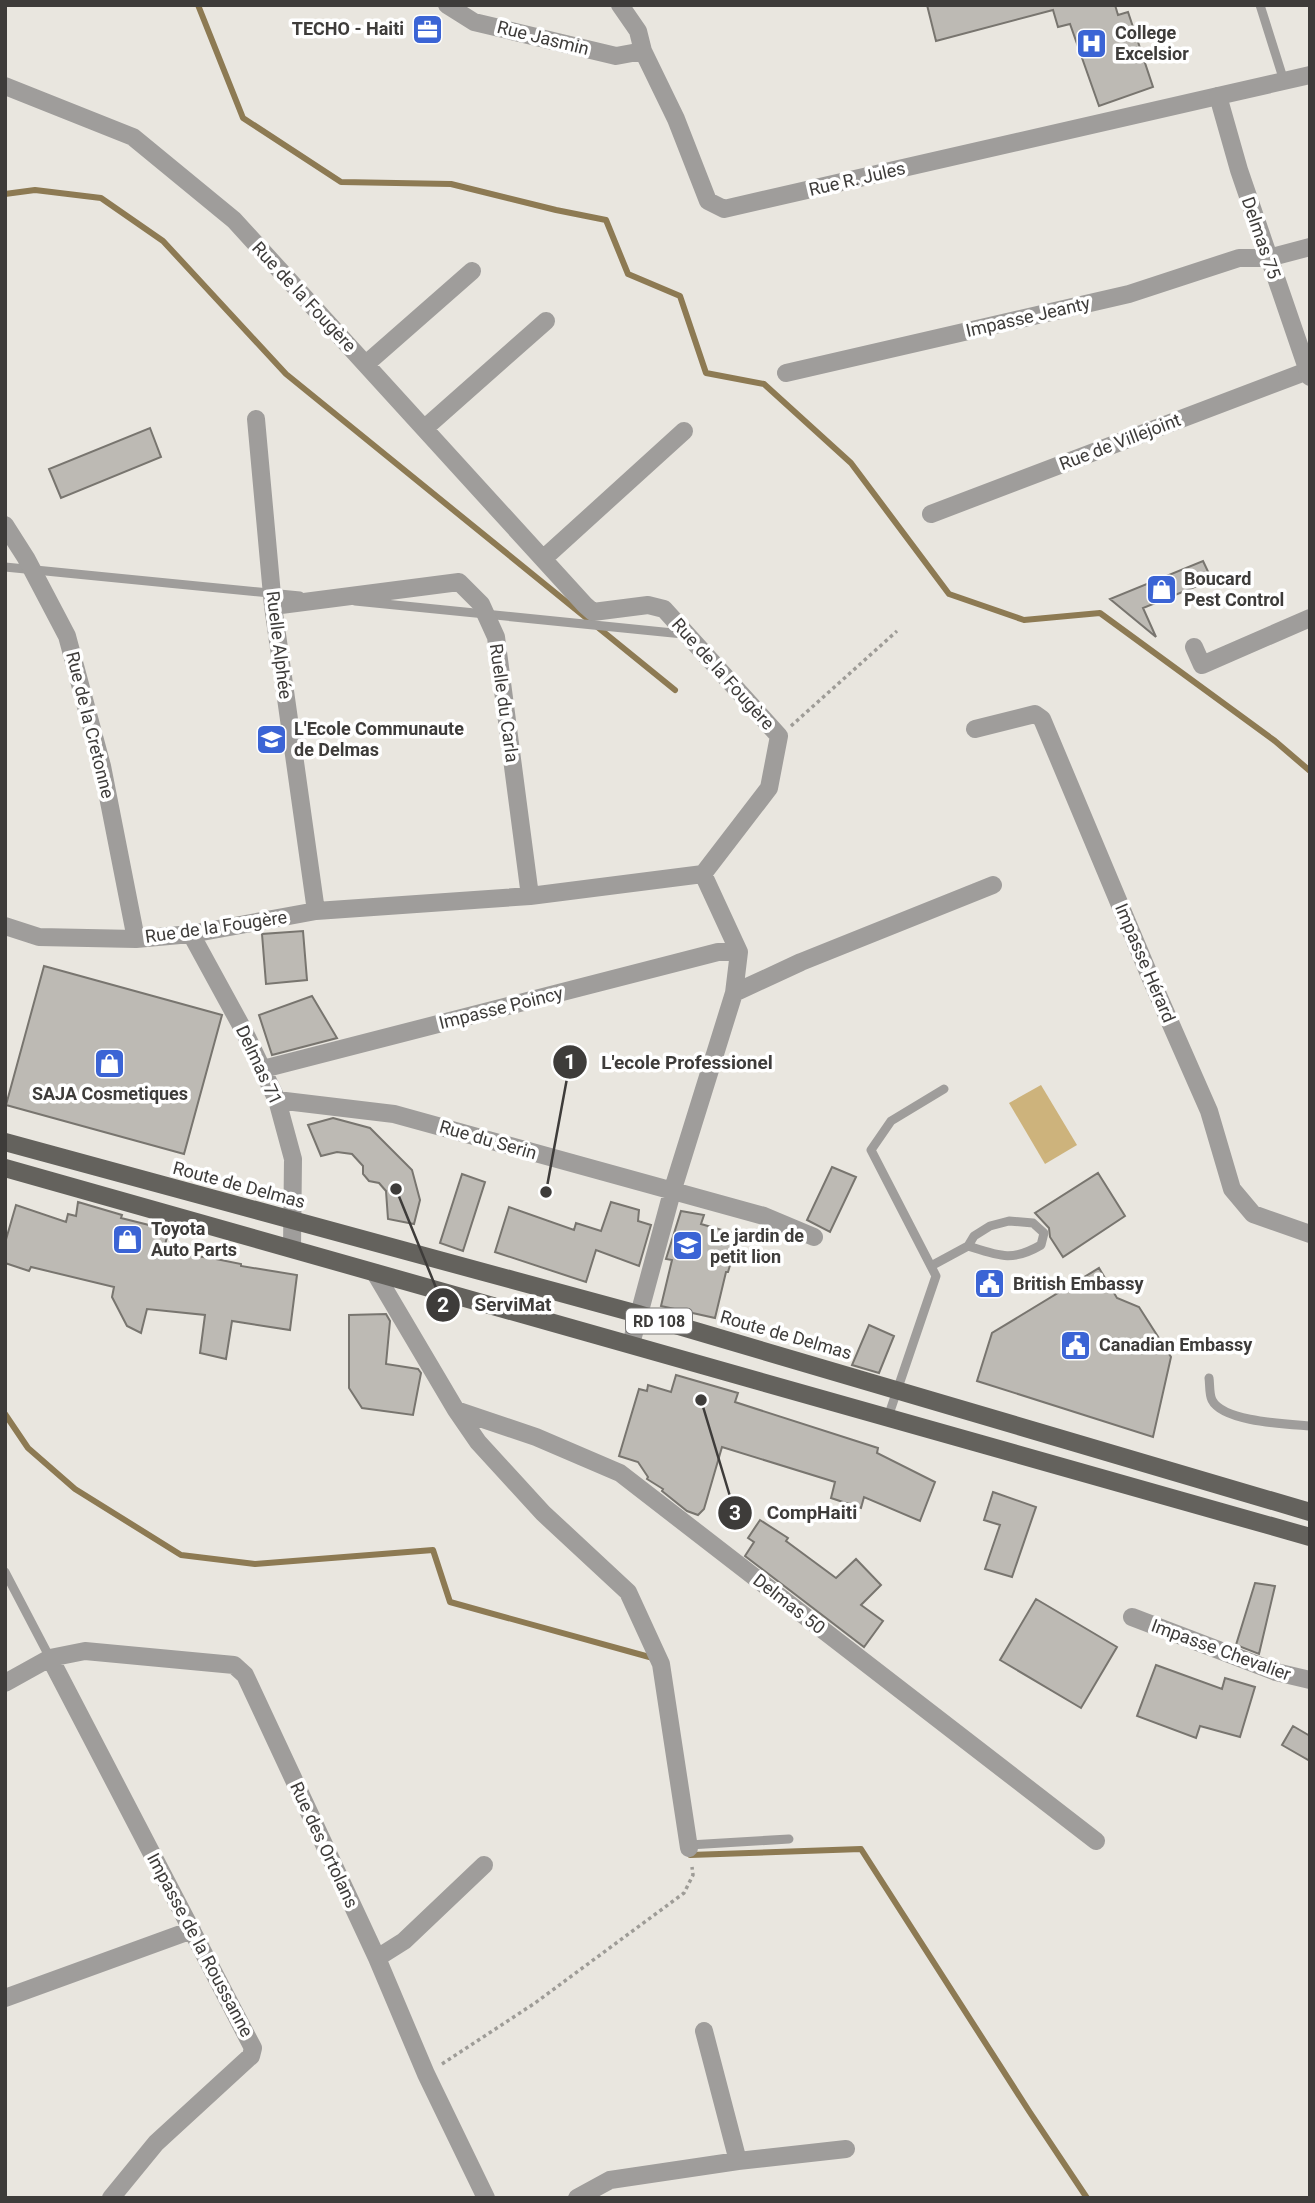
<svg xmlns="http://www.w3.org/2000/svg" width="1315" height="2203" font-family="Roboto,sans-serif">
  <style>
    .green { fill: #cdb37c }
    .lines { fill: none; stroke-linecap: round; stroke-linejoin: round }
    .stream { stroke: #8d7a53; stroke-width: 6 }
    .building { fill: #bdbab4; stroke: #78756f; stroke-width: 2 }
    .path { stroke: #9e9c97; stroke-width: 3.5; stroke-dasharray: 3.5 3.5; stroke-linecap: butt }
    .service { stroke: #9f9d9b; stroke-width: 9 }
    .minor { stroke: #9f9d9b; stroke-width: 18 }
    .tertiary { stroke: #9f9d9b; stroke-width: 18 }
    .primary { stroke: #64625d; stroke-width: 18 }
    .labels { text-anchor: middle; stroke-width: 7; stroke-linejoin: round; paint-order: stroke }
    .shield { fill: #fff; stroke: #787675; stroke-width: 2 }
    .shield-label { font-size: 16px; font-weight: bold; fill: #3e3c3a }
    .poi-label { font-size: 18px; font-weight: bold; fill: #3e3c3a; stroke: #fff; text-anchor: start }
    .street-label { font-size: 18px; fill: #3e3c3a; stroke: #fff }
    .leader { fill: none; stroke: #3e3c3a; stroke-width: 2.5 }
    .callout-dot { fill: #3e3c3a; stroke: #fff; stroke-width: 2.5 }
    .mark-label { font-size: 21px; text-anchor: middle; font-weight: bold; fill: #fff }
    .callout-label { font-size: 19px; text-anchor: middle; font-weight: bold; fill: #3e3c3a; stroke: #fff; stroke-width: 7; stroke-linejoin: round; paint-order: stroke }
  </style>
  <rect width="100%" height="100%" fill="#e9e6df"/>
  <path class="green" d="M1041,1085l36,60 -32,19 -36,-61z"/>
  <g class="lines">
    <path class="stream" d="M198,5l45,113 98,64 110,2 105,26 50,10 22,54 52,22 26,77 58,11 87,79 98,131 75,26 76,-7 175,128 35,30
      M5,194l30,-4 66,8 62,43 123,133 389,316
      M5,1414l23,34 47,41 106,66 74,9 178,-14 17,52 203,56
      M689,1853l1,2 171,-6 168,262 58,87"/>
  </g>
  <path class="building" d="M927,5h188l3,10 10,-3 25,75 -54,19 -29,-82 -12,3 -5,-17 -117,31z
    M150,428l11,29 -100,41 -12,-29z
    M1203,561l9,19 -69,28 13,29 -46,-38z
    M303,931l4,49 -41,4 -4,-50z
    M44,966l178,49 -38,139 -178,-49z
    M312,996l25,42 -65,17 -13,-40z
    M333,1118l37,10 42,42 8,30 -6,24 -26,-5 -2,-28 -7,-8 -10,-2 -6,-7v-8l-11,-12 -15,-2 -16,4 -13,-31z
    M832,1167l24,10 -26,55 -23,-12z
    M1098,1173l27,43 -62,41 -13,-20 -1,-9 -14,-15z
    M462,1174l23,8 -22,69 -23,-8z
    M78,1202l44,13 -1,3 48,12 -6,22 48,6 30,6v2l56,9 -7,55 -58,-9 -6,38 -26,-6 5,-38 -58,-6 -6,24 -14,-7 -15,-29 2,-10 -83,-20 -2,4 -24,-8v-20l11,-38 50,17 2,-8 8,2z
    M611,1202l28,8 -1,11 13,4 -12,41 -43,-16 -10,32 -91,-30 14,-45 65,23 2,-7 25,8z
    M681,1211l23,4 -3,9 38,11 -11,37h-2l-11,46 -54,-12 11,-46 -6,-1z
    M1099,1268l18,30 22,9 32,50 -18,80 -176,-56 15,-48z
    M386,1314l4,7 -4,43 32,5 3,4 -8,42 -51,-7 -13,-20v-73z
    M869,1325l25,11 -15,37 -27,-8z
    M676,1375l62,18 -3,9 143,46 -1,5 58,29 -15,39 -56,-24 -3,11 -30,-10 4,-16 -113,-35 -18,62 -6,6 -11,-4 -25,-20 1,-2 -16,-10 1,-2 -10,-15 -19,-6 20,-67 8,2 1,-6 23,7z
    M993,1492l43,15 -24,70 -27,-8 15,-44 -16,-5z
    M760,1520l28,18 -2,3 50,37 20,-19 25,26 -20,20 22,16 -19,26 -119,-91 9,-14 -6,-4z
    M1255,1583l20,3 -16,68 -23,-9z
    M1036,1599l81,48 -36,61 -81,-48z
    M1156,1665l66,24 3,-11 30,9 -15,50 -40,-11 -4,12 -59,-22z
    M1293,1726l17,10v25l-28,-16z"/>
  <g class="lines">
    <path class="path" d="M791,726l106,-95
      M442,2064l93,-61 149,-110 9,-18 -1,-8"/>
    <path class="service" d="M1260,5l24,76
      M5,567l295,29
      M355,601l328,33
      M931,1266l37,-20c31,10 44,16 73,-1l3,-12 -11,-10 -24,-2 -19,5 -16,10 -6,10
      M1209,1378c1,6 0,16 3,22 11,22 75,24 98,26
      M888,1417l48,-141 -65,-126 20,-29 53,-32
      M5,1572l45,86
      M689,1845l100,-6"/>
    <path class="minor" d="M447,5l27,17 142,34 27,-5
      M620,5l18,26 5,20 33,68 32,82 16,8 494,-113
      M5,86l128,51 101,83 351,385 8,7 55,-7 16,4 115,127 -10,52 -66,86 -173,22 -214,15 -125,23 -55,5 -97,-2 -34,-11
      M366,364l106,-93
      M786,373l343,-79 110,-36h29l42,-11
      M256,419l17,187 43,305
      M425,428l121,-107
      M931,514l379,-144
      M5,525l21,33 41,78 35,130 34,173
      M543,559l141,-128
      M273,606l186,-24 22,22 15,33 34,259
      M1194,647l8,18 108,-47
      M975,729l60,-15 7,5 109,260 58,132 23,78 21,25 57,20
      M191,934l53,97 33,69 16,59 -1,89
      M734,993l67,-31 192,-77
      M263,1069l455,-117h21
      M277,1100l117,14 370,102 50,21
      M375,1273l81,137 80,27 84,36 476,368
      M631,1344l41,-152 62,-199 5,-41 -36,-78
      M456,1410l22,32 65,71 85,79 33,72 28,184
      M1132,1617l144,55 34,8
      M50,1658l203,390 -2,8 -95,87 -45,55
      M5,1683l45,-25 35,-7 149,14 11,10 132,283 49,116 60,124
      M377,1958l27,-17 80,-76
      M5,1998l187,-68
      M738,2161l108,-12
      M577,2198l33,-18 128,-19 -34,-130"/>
    <path class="tertiary" d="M1310,75l-92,21 21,74 71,207"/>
    <path class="primary" d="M5,1142l633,172 672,198
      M5,1168l1305,369"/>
  </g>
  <defs>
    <symbol id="office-square" viewBox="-11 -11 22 22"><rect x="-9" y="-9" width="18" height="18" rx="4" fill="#3b64d5" stroke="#fff"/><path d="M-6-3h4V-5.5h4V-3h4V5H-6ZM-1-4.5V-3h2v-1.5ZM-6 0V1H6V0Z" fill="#fff"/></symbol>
    <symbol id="hospital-square" viewBox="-11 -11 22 22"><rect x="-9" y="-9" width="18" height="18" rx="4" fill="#3b64d5" stroke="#fff"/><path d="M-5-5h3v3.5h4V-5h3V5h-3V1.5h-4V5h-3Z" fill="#fff"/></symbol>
    <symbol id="shop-square" viewBox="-11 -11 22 22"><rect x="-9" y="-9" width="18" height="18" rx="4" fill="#3b64d5" stroke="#fff"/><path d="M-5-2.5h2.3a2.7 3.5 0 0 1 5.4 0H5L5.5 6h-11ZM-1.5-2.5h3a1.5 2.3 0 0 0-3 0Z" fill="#fff"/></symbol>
    <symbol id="school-square" viewBox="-11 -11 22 22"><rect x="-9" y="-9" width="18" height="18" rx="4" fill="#3b64d5" stroke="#fff"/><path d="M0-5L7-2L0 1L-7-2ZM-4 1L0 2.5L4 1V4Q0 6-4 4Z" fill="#fff"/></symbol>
    <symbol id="civic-square" viewBox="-11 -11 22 22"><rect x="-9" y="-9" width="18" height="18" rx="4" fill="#3b64d5" stroke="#fff"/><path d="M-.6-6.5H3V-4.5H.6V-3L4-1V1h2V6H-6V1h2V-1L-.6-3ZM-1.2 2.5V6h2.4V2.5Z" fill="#fff"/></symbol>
  </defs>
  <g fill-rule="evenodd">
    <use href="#office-square" x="410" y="12" width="35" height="35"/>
    <use href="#hospital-square" x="1074" y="26" width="35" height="35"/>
    <use href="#shop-square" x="1144" y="572" width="35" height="35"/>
    <use href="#school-square" x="254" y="722" width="35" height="35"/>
    <use href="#shop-square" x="92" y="1046" width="35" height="35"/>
    <use href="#shop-square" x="110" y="1222" width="35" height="35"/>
    <use href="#school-square" x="670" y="1228" width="35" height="35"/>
    <use href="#civic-square" x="972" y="1266" width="35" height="35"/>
    <use href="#civic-square" x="1058" y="1328" width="35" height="35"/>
  </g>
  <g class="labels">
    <rect class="shield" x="626" y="1308.5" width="66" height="25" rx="5"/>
    <g class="shield-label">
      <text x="659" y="1327">RD 108</text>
    </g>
    <g class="poi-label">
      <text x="404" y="35" text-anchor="end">TECHO - Haiti</text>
      <text x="1115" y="39">College<tspan x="1115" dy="21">Excelsior</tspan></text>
      <text x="1184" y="585">Boucard<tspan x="1184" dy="21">Pest Control</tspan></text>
      <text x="294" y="735">L'Ecole Communaute<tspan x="294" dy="21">de Delmas</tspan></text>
      <text x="110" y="1100" text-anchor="middle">SAJA Cosmetiques</text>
      <text x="151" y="1235">Toyota<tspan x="151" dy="21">Auto Parts</tspan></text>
      <text x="710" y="1242">Le jardin de<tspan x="710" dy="21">petit lion</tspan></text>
      <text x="1013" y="1290">British Embassy</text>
      <text x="1099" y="1351">Canadian Embassy</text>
    </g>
    <g class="street-label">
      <text transform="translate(543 38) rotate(14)" y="6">Rue Jasmin</text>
      <text transform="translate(857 179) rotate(-13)" y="6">Rue R. Jules</text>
      <text transform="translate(1261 238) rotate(71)" y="6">Delmas 75</text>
      <text transform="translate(304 297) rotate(47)" y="6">Rue de la Fougère</text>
      <text transform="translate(1028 317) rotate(-13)" y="6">Impasse Jeanty</text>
      <text transform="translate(1120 442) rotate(-21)" y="6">Rue de Villejoint</text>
      <text transform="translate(279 645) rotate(83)" y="6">Ruelle Alphée</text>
      <text transform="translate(723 674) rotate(48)" y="6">Rue de la Fougère</text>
      <text transform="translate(504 703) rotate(82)" y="6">Ruelle du Carla</text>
      <text transform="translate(90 725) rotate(76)" y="6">Rue de la Cretonne</text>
      <text transform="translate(216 927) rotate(-8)" y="6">Rue de la Fougère</text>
      <text transform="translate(1145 963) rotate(67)" y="6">Impasse Hérard</text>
      <text transform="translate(501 1008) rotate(-14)" y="6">Impasse Poincy</text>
      <text transform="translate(259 1065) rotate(65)" y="6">Delmas 71</text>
      <text transform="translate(488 1140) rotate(16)" y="6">Rue du Serin</text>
      <text transform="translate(239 1185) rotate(15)" y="6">Route de Delmas</text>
      <text transform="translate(786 1335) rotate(16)" y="6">Route de Delmas</text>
      <text transform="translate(789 1604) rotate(38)" y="6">Delmas 50</text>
      <text transform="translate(1221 1650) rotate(20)" y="6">Impasse Chevalier</text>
      <text transform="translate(324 1845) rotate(65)" y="6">Rue des Ortolans</text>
      <text transform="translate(200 1945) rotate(62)" y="6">Impasse de la Roussanne</text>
    </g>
  </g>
  <path class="leader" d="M546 1192L570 1062M396 1189L443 1305M701 1400L735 1513"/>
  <g class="callout-dot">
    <circle cx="546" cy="1192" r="7"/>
    <circle cx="396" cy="1189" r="7"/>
    <circle cx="701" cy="1400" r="7"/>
    <circle cx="570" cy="1062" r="18"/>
    <circle cx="443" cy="1305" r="18"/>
    <circle cx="735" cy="1513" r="18"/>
  </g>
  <g class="mark-label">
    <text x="570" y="1069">1</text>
    <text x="443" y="1312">2</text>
    <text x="735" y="1520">3</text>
  </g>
  <g class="callout-label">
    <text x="687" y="1069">L'ecole Professionel</text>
    <text x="513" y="1311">ServiMat</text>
    <text x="812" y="1519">CompHaiti</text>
  </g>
  <rect width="1315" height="2203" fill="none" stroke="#3e3c3a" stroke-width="14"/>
</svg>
